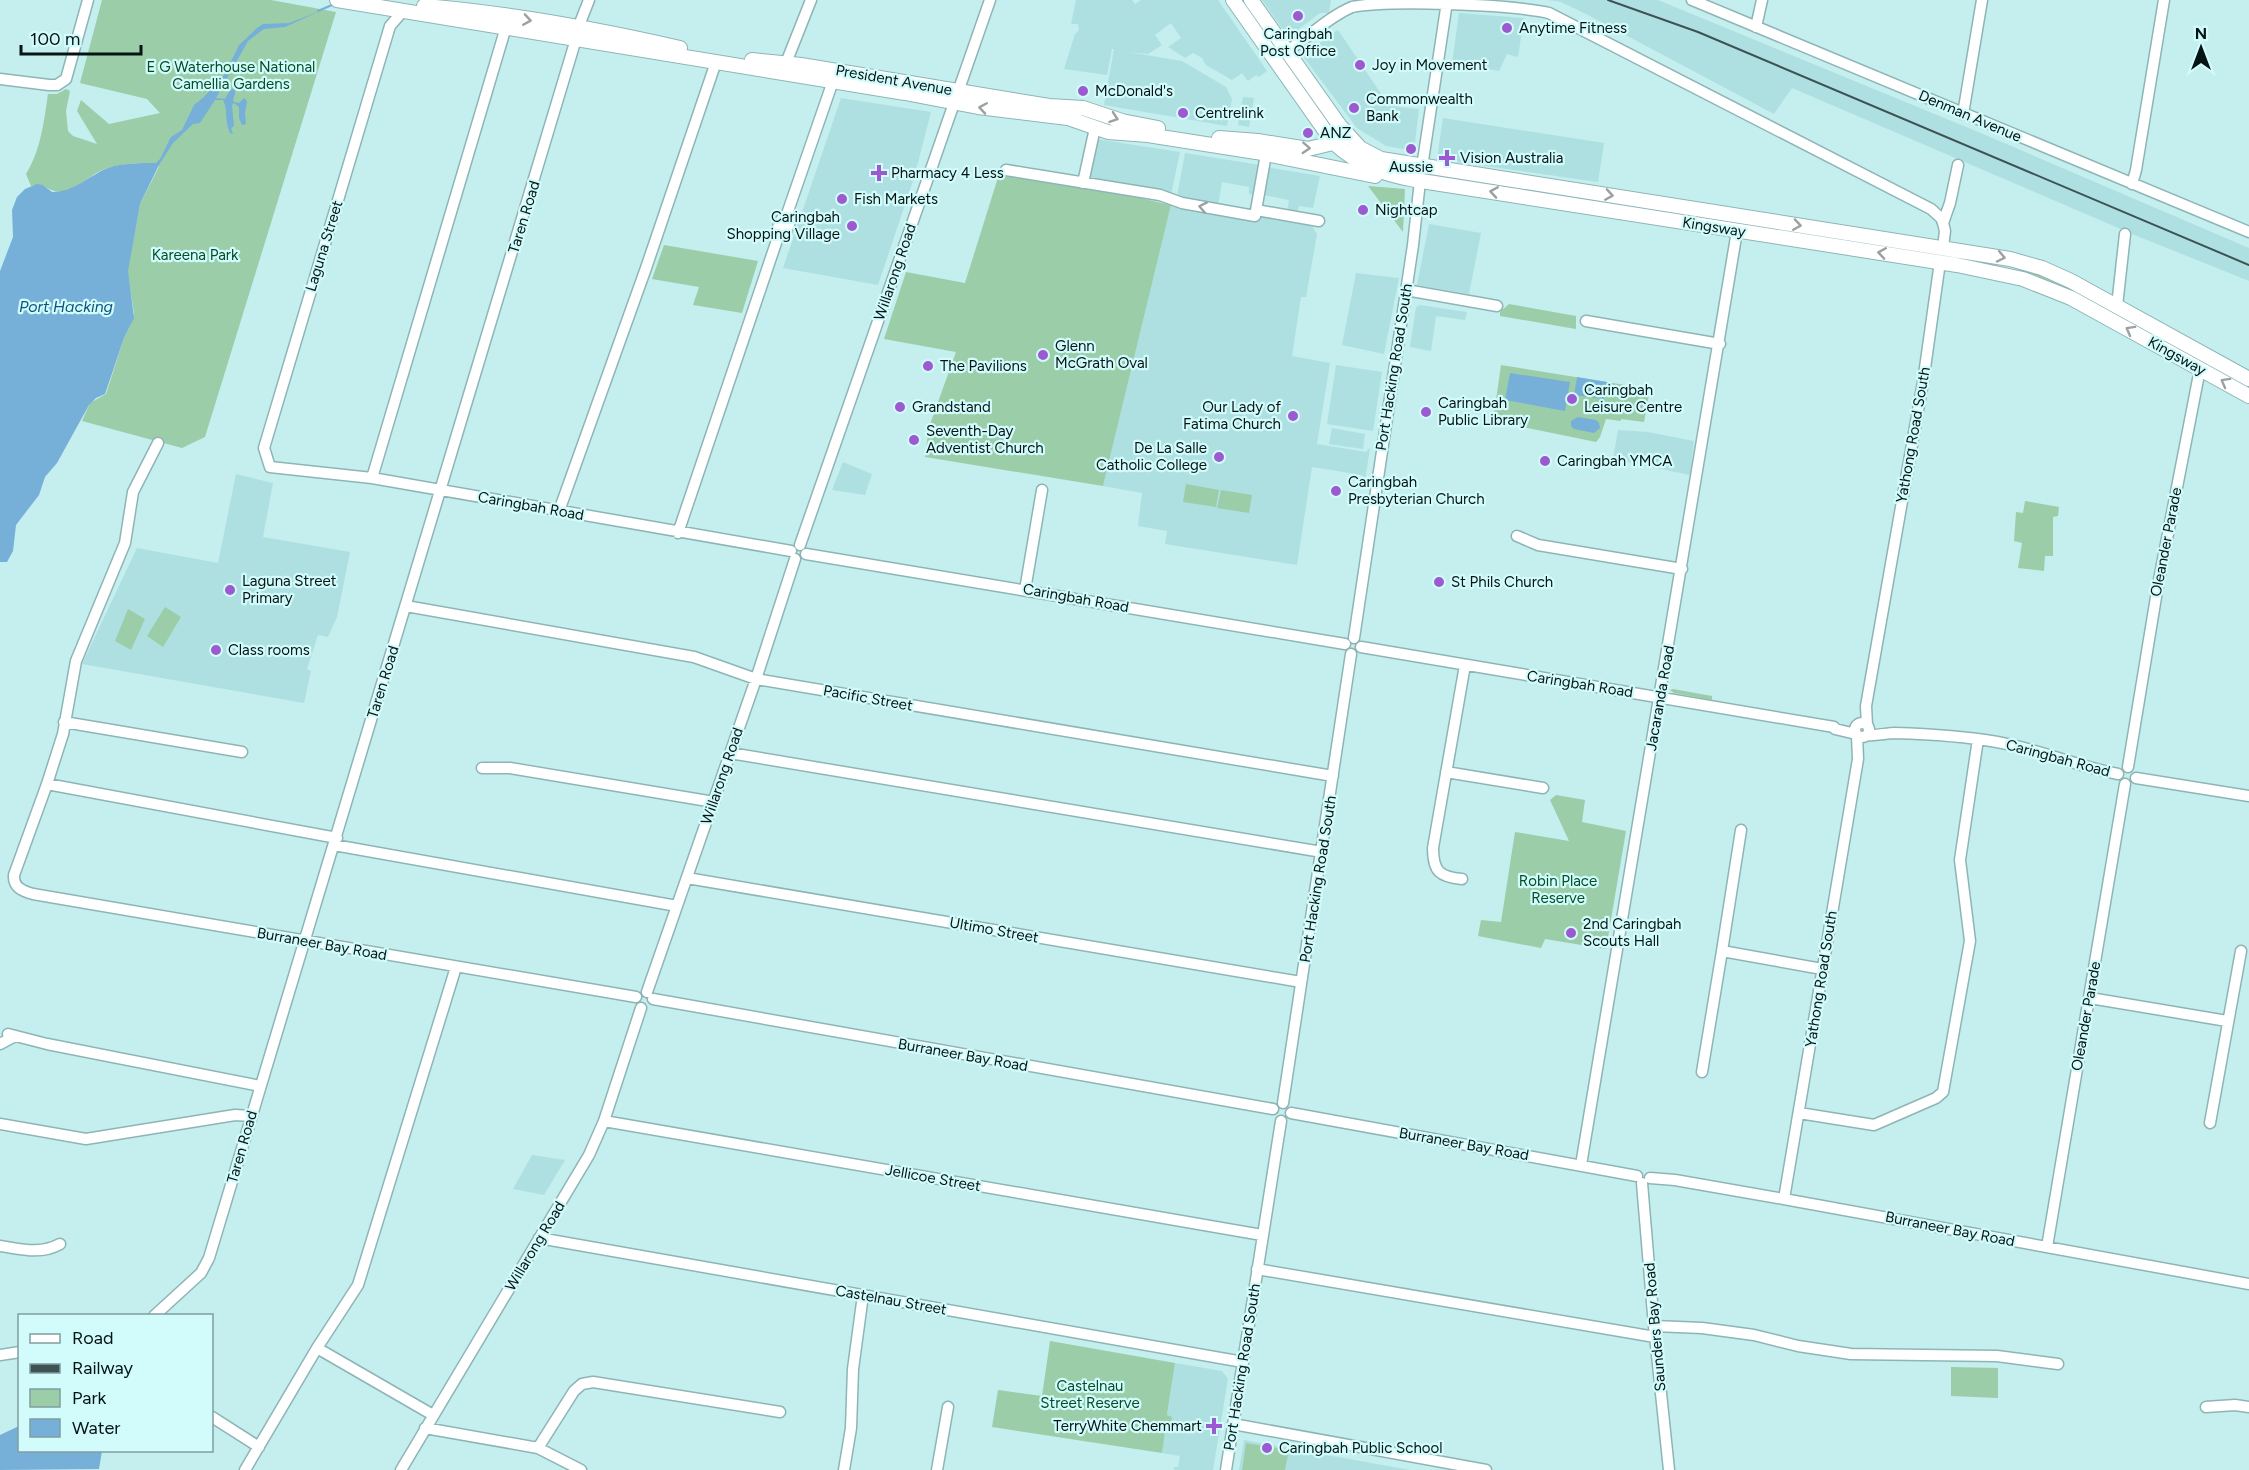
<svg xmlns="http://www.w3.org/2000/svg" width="2249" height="1470" font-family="Figtree,sans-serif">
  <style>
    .built { fill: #aee0e1 }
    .green { fill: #9bcda9 }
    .water { fill: #76b0d9 }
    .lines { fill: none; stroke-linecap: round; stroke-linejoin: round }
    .stream { stroke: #76b0d9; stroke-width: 2 }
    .minor-casing { stroke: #8eb5b6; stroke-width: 13 }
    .major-casing { stroke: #8eb5b6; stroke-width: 16 }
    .minor { stroke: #fff; stroke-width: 10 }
    .major { stroke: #fff; stroke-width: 14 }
    .rail { stroke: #3c5253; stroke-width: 2 }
    .oneway { stroke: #9ba1a1 }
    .poi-dot { fill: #9b5ad0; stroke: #d2fbfb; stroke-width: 2 }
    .labels { text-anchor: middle; stroke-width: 4.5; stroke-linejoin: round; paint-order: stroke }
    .poi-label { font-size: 15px; fill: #061415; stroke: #d2fbfb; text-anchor: start }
    .park-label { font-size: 15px; fill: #044d27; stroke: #d2fbfb }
    .street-label { font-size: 15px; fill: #061415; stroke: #d2fbfb }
    .water-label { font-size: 16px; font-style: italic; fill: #0c527a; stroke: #d2fbfb }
  </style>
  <rect width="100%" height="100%" fill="#c5eeee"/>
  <path class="built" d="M1076,0h56l3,4 6,-4h77l49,71 -8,6 -3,-2 -8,6 -6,-8 -10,7 -26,-15 -4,-7 -9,-5 -8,5 -17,-11 13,-9 -10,-15 -16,12 7,10 -14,9 -20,-2 54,9 44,26 6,12 -5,27 -123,-21 10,-56h-2l-5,26 -43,-6 11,-35 4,-4 -1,-6h-7z
    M1262,0h69l-2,13h-9l-32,24z
    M1549,0h109l325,134 266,114v33l-112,-45 -345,-148 -18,26 -186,-99 -27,-13z
    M1459,13l65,5 -6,39 -11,-3 -8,17 -47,-8z
    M1338,30l46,68 15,9 20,2 -5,42 -28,-5 -29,-18 -55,-73z
    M1243,97l11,1 -5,29 -11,-2z
    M841,98l90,14 -17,66 -36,107 -95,-17z
    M1443,118l161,25 -6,39 -161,-23z
    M1096,139l84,13 -9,43 -82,-16z
    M1185,153l75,12 -5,30 -6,-1v-7l-27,-5 -4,24 -41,-10z
    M1266,167l54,9 -7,32 -14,-2 -2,7h-10l2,-13 -26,-5z
    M1171,205l88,15 1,-6 51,10 6,10 -11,63h-5l-9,59 38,7 -13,81 49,8 4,-4 -5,32 -3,-5 -50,-8 -15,98 -132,-21 2,-13 -29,-5 4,-33 -39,-7z
    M1429,224l52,9 -12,61 -52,-9z
    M1356,273l43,5 -15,76 -42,-9z
    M1420,305l47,7 -2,8 -29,-4 -5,35 -21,-4 6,-40z
    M1336,365l46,7 -9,59 -46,-7z
    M1332,428l33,6 -2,15 -34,-5z
    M1618,430l30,2 46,9 -4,34 -77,-16z
    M843,462l29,12 -7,21 -33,-5z
    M236,474l37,9 -10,54 87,15 -13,65 -9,20 -10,-2 -11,34 4,2 -7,32 -222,-39 55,-116 81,15z
    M532,1155l33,5 -21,35 -31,-6z
    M1175,1363l47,8 6,8 -15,91h-39v-3h4l2,-11 -18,-3 3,-20h4l-2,-17z
    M1244,1440l166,30h-171z"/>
  <path class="green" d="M102,0h169l65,12 -131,425 -23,11 -100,-27 8,-18 16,-9 18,-56 6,-12 4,-13 -6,-38v-10l12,-61 19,-37 -2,-4c-17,0 -35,0 -52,6 -22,8 -38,35 -62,16l-12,1 -5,-12c15,-24 18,-53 22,-80h9l9,-5 4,2 -4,20 2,20 5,5 24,8 -20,-33 4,-11 28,24 51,-11 -13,-14 -67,-16z
    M1000,171l144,25v3l27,6 -68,281 -178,-29 4,-30 27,-75 -72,-13 22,-67 59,11z
    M1368,186l37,3 -2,43z
    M664,245l94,16 -16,52 -49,-8 6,-18 -47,-8z
    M2014,266c41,13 84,30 118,57l-48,-25z
    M1509,304l67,12v13l-76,-13v-4z
    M1501,365l149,24 -6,33 -23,-3v2l-15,-2 -6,18 -4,5 -103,-21z
    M1186,484l33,6 -3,17 -33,-5z
    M1221,490l31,5 -3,18 -32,-5z
    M2025,501l34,6 -1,9 -5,1v39h-8l-1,15 -26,-3 4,-25 -8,-2 2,-29 7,1z
    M165,607l16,10 -18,30 -16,-11z
    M128,609l17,10 -14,31 -16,-9z
    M1673,689l39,7v4l-38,-7 -4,-3z
    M1556,795l29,5 -3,22 44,9 -20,118 -61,-10 -4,9 -63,-12 3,-16 20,2 14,-90 54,9 -19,-41z
    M1050,1341l125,22 -8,52 5,2 -2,16h-5l-3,20 -170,-26 6,-37 44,6z
    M1951,1367l47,1v30l-47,-2z
    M1246,1443l43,7 -4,20h-43z"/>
  <path class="water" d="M320,11l-35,16 -21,2 -16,12 -32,57 9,1 5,-9 5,-2v6l-2,6 1,2 5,1 5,-5 3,3 -2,13 1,10 -4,1 -3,-7v-11l-5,-4 -2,2 2,21 -3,2 2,6 -3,-1c-6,-14 -2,-24 -7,-33h-8l-15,23 -7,1 -20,19 -14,22 -19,39 -12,67 6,47 -10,20 -19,56 -9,4 -7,7 -32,58 -12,14 -6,18 -23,30 -3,26 -6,11h-7v-291l13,-34 -1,-27 5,-13 8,-8 12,-5 6,1 9,7c23,0 36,-16 56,-24 14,-5 33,-5 48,-5l4,-4 11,-22 11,-7 12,-25 10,-8 21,-23 14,-29 19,-18 5,-3 26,-1z
    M1510,373l60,9 -5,29 -60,-11z
    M1577,377l30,5 -3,17 -30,-4z
    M1578,417l18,3 3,3 1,5 -6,5 -20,-4 -3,-3v-5z
    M19,1426l1,24 82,1 -3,18 -99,1v-35z"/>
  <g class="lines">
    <path class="stream" d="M318,11l14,-6"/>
    <defs>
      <path id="minor" d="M1692,0l557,232
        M403,11l-13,15 -126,422 6,19 102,11 419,73
        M1756,27l6,-27
        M578,28l11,-28
        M1287,51c21,-13 41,-34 65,-44 35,-7 157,-3 197,6l382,196 10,9 2,5
        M786,63l25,-63
        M0,79l49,6h8l9,-6 22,-79
        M1963,114l19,-114
        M1422,167l25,-165
        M1006,170l154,25 22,8 73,13 11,-62
        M1083,183l12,-55
        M2132,184l4,-14 28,-170
        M1256,210l63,11
        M787,214l46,-133
        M1943,247l2,-16 -2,-8 7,-20 8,-38
        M1406,290l91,16
        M2117,306l8,-72
        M1586,321l134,23
        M158,443l-25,49 -8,51 -49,118 -13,73 -16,50 -33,91c-1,12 8,16 19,19l603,103
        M372,478l134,-451
        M559,511l87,-243 70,-206
        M678,533l100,-296c-1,-10 0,-16 9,-23l3,8 -4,10 -8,5
        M1517,536l21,9 144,24
        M800,545l190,-545
        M806,554l539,90
        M1025,590l17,-100
        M406,606l288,51 62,22 577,97
        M1354,638l59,-393 7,-64
        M1361,647l473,80 1,2 21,5
        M64,722l178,30
        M1855 730a7 7 0 1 1 14 0a7 7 0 1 1-14 0Z
        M1867,725l-1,-19 57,-324 17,-120
        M1867,735c10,1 19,-2 28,-2 34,1 68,3 102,9 41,7 79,24 121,32
        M730,753l592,99
        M2128,767l30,-182 42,-216
        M482,768h28l204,34
        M1446,772l97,16
        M2136,778l113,18
        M47,784l290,54
        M1741,830l-19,121 100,18
        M334,845l343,61
        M687,878l614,104
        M1462,879c-22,-2 -29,-7 -29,-31l32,-183
        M647,992l109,-313 39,-120
        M2090,998l137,23
        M653,999l620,110
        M8,1034l39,10 213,42
        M0,1044l15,-8
        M1702,1072l20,-121
        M1283,1103l68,-449
        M1291,1113l346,63
        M1799,1113l75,12 62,-27 7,-6 27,-151 -10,-81 18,-121
        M604,1121l658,114
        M2210,1123l31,-172
        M0,1124l86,15 149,-24 16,1
        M1581,1165l156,-934
        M1650,1178l25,2 109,19 465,85
        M1642,1183l12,143 15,144
        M1784,1199l74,-440 -1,-23
        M539,1238l704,124
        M0,1246c21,3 40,9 60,-2
        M2047,1247l78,-463
        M1257,1269l398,68
        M154,1316l47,-43 8,-15 367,-1219
        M1654,1326l48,2 52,7 44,11 53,8 146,2 61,8
        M317,1348l116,67
        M0,1355l20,-3
        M2206,1407l29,-2 14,2
        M212,1417l47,30
        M1233,1424l253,46
        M425,1428l113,20 43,22
        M538,1448l36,-57 8,-7 11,-2 187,30
        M245,1470l72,-122 41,-63 98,-318
        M401,1470l188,-315 15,-34 37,-113
        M844,1470l7,-42 2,-59 10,-74
        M937,1470l11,-63
        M1226,1470l55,-349"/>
      <path id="major" d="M337,0l568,93 73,14 90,11 40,14 40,3 108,17 119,24
        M1233,0l100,142c25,23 49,32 82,38l542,85 66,14 48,19 178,98
        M1251,0l89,126 20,22 21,11 629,100 32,9 29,13 178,98
        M424,6c84,7 173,23 256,42
        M752,60l49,5 248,41 34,2 39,13 36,7
        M1219,138l39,3 50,8 33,-8"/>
    </defs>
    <use href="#minor" class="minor-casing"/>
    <use href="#major" class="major-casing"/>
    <use href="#minor" class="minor"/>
    <use href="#major" class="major"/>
    <path class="rail" d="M1608,0l90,32 551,233"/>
  </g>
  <defs><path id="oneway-chevron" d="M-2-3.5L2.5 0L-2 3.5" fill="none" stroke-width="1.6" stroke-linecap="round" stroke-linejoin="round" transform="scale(1.5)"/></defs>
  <g class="oneway">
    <use href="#oneway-chevron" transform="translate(527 20) rotate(9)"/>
    <use href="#oneway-chevron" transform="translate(983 108) rotate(-171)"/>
    <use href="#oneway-chevron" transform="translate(1114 118) rotate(19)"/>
    <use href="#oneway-chevron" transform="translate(1306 148) rotate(3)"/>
    <use href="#oneway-chevron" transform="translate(1494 192) rotate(-171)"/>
    <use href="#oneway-chevron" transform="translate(1609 195) rotate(9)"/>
    <use href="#oneway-chevron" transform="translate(1203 207) rotate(-169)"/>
    <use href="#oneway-chevron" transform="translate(1797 225) rotate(9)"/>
    <use href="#oneway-chevron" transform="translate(1882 253) rotate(-171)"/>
    <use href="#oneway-chevron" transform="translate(2001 257) rotate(12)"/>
    <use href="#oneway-chevron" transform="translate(2130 330) rotate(-151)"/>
    <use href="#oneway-chevron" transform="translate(2225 382) rotate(-151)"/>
  </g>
  <g class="poi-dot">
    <circle cx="1298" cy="16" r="6"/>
    <circle cx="1507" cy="28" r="6"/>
    <circle cx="1360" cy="65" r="6"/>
    <circle cx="1083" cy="91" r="6"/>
    <circle cx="1354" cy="108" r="6"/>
    <circle cx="1183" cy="113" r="6"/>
    <circle cx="1308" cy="133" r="6"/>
    <circle cx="1411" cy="149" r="6"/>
    <path d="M1444 149h6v6h6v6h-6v6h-6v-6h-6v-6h6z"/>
    <path d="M876 164h6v6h6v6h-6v6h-6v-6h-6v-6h6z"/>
    <circle cx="842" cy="199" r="6"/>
    <circle cx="1363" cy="210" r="6"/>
    <circle cx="852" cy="226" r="6"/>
    <circle cx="1043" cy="355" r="6"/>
    <circle cx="928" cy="366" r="6"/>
    <circle cx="1572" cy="399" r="6"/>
    <circle cx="900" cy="407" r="6"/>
    <circle cx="1426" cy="412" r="6"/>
    <circle cx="1293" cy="416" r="6"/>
    <circle cx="914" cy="440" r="6"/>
    <circle cx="1219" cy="457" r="6"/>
    <circle cx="1545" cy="461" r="6"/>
    <circle cx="1336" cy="491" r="6"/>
    <circle cx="1439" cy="582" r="6"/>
    <circle cx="230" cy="590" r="6"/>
    <circle cx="216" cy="650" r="6"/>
    <circle cx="1571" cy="933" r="6"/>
    <path d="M1211 1417h6v6h6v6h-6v6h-6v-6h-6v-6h6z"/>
    <circle cx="1267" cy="1448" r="6"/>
  </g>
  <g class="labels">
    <g class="poi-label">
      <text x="1519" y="33">Anytime Fitness</text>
      <text x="1298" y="39" text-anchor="middle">Caringbah<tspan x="1298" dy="17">Post Office</tspan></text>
      <text x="1372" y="70">Joy in Movement</text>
      <text x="1095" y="96">McDonald's</text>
      <text x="1366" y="104">Commonwealth<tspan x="1366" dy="17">Bank</tspan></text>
      <text x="1195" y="118">Centrelink</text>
      <text x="1320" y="138">ANZ</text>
      <text x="1460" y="163">Vision Australia</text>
      <text x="1411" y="172" text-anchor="middle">Aussie</text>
      <text x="891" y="178">Pharmacy 4 Less</text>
      <text x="854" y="204">Fish Markets</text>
      <text x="1375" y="215">Nightcap</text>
      <text x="840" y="222" text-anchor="end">Caringbah<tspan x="840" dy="17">Shopping Village</tspan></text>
      <text x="1055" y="351">Glenn<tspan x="1055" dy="17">McGrath Oval</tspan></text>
      <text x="940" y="371">The Pavilions</text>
      <text x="1584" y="395">Caringbah<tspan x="1584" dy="17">Leisure Centre</tspan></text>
      <text x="1438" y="408">Caringbah<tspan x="1438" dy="17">Public Library</tspan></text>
      <text x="912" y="412">Grandstand</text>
      <text x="1281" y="412" text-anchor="end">Our Lady of<tspan x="1281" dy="17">Fatima Church</tspan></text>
      <text x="926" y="436">Seventh-Day<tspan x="926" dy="17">Adventist Church</tspan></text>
      <text x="1207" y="453" text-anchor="end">De La Salle<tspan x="1207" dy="17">Catholic College</tspan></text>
      <text x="1557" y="466">Caringbah YMCA</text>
      <text x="1348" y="487">Caringbah<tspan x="1348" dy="17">Presbyterian Church</tspan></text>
      <text x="242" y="586">Laguna Street<tspan x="242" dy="17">Primary</tspan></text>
      <text x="1451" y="587">St Phils Church</text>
      <text x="228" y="655">Class rooms</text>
      <text x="1583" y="929">2nd Caringbah<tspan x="1583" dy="17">Scouts Hall</tspan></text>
      <text x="1202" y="1431" text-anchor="end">TerryWhite Chemmart</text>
      <text x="1279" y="1453">Caringbah Public School</text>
    </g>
    <g class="park-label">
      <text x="231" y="72">E G Waterhouse National<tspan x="231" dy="17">Camellia Gardens</tspan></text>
      <text x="195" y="260">Kareena Park</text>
      <text x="1558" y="886">Robin Place<tspan x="1558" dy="17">Reserve</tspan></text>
      <text x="1090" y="1391">Castelnau<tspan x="1090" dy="17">Street Reserve</tspan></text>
    </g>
    <g class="street-label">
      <text transform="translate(894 80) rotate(10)" y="5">President Avenue</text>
      <text transform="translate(1970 116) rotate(23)" y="5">Denman Avenue</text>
      <text transform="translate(524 217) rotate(-73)" y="5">Taren Road</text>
      <text transform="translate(1714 227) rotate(9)" y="5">Kingsway</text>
      <text transform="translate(324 246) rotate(-73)" y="5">Laguna Street</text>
      <text transform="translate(895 272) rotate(-71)" y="5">Willarong Road</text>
      <text transform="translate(2177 356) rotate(29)" y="5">Kingsway</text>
      <text transform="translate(1394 367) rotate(-81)" y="5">Port Hacking Road South</text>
      <text transform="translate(1913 435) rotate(-80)" y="5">Yathong Road South</text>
      <text transform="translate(531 506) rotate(10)" y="5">Caringbah Road</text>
      <text transform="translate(2166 542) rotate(-79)" y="5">Oleander Parade</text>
      <text transform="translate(1076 598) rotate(10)" y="5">Caringbah Road</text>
      <text transform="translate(383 682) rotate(-73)" y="5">Taren Road</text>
      <text transform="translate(1580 684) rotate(9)" y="5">Caringbah Road</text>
      <text transform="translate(868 698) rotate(10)" y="5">Pacific Street</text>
      <text transform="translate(1660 698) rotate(-80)" y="5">Jacaranda Road</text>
      <text transform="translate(2058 758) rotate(15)" y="5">Caringbah Road</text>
      <text transform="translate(722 776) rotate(-71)" y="5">Willarong Road</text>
      <text transform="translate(1318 879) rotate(-81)" y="5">Port Hacking Road South</text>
      <text transform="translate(994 930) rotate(10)" y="5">Ultimo Street</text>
      <text transform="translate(322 944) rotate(10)" y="5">Burraneer Bay Road</text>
      <text transform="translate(1821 979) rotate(-81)" y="5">Yathong Road South</text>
      <text transform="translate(2086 1016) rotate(-80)" y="5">Oleander Parade</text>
      <text transform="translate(963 1055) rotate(10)" y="5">Burraneer Bay Road</text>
      <text transform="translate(1464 1144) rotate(10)" y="5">Burraneer Bay Road</text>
      <text transform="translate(242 1147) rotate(-74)" y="5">Taren Road</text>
      <text transform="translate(933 1178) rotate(10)" y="5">Jellicoe Street</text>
      <text transform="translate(1950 1229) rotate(11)" y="5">Burraneer Bay Road</text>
      <text transform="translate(535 1246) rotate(-59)" y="5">Willarong Road</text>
      <text transform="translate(891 1300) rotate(10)" y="5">Castelnau Street</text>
      <text transform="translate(1655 1327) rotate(-95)" y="5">Saunders Bay Road</text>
      <text transform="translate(1242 1367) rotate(-81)" y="5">Port Hacking Road South</text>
    </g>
    <g class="water-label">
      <text x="66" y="312">Port Hacking</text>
    </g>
  </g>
  <rect x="18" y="1314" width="195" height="138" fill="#d2fbfb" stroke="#809f9f" stroke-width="1.5"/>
  <rect x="30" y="1334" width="30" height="9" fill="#ffffff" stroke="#809f9f" stroke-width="1.5"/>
  <text x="72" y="1344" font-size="18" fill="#061415">Road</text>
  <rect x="30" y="1364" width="30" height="9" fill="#3c5253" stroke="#809f9f" stroke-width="1.5"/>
  <text x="72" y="1374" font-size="18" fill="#061415">Railway</text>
  <rect x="30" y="1389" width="30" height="18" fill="#9bcda9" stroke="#809f9f" stroke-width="1.5"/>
  <text x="72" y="1404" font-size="18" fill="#061415">Park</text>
  <rect x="30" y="1419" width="30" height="18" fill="#76b0d9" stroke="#809f9f" stroke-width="1.5"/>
  <text x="72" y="1434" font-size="18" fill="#061415">Water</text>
  <g transform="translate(2201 48)" stroke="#d2fbfb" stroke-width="4.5" paint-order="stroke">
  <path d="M0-4.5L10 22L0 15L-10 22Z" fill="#061415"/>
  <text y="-9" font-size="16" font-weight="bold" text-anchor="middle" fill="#061415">N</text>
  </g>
  <path d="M21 45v9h120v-9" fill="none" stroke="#061415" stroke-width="3"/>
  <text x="30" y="45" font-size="18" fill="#061415" stroke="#d2fbfb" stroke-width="4.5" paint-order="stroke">100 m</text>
</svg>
